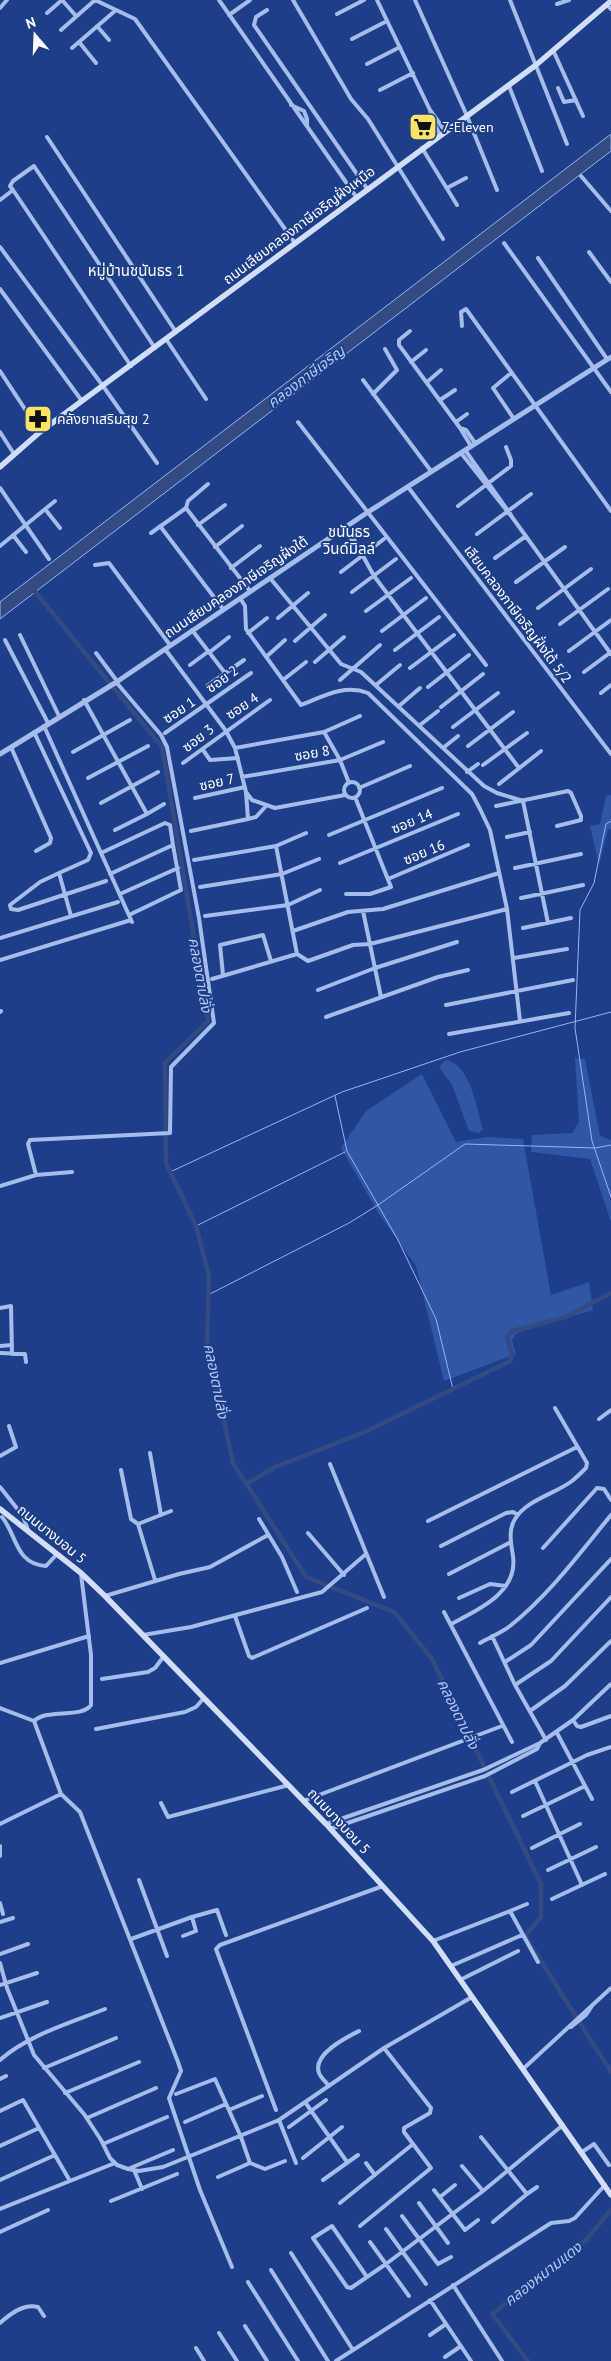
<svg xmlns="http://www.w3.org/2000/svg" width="611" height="2361" font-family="'PT Sans','Noto Sans Thai',sans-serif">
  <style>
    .green { fill: #3056a5 }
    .water { fill: #334b82; stroke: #99b6ed }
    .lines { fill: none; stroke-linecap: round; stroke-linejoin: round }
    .stream { stroke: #99b6ed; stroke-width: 1 }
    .canal { stroke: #334b82; stroke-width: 4.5 }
    .minor { stroke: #a6bdeb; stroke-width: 4 }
    .tertiary { stroke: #a6bdeb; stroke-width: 5 }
    .secondary { stroke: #d2def8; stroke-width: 5.5 }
    .labels { text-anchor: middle; stroke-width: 4; stroke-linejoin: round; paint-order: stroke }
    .poi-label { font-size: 14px; fill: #fff; stroke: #1d3e88; text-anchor: start }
    .street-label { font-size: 14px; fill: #fff; stroke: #1d3e88 }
    .neighbourhood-label { font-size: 15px; fill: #fff; stroke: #1d3e88 }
    .water-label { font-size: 15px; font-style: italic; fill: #b2c7f3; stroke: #1d3e88 }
  </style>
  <rect width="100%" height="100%" fill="#1d3e88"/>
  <path class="green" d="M611,795v34l-3,1 -9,35 -9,-39 10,-2 6,-28z
    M575,1058l10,1 15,77 11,4v82l-21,-63 -59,-7 1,-17 40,-2 7,-11z
    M446,1060c25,5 30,47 37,69l-4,4 -10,-2 -17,-46 -13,-18z
    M422,1074l34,68 31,-5 36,2 28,156 38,-13 4,28 -76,23 -5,7 4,14 -72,27 -28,-115 -37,-52 -38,-66 25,-37z"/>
  <path class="water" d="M611,134v17l-611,468v-17z"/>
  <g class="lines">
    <path class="stream" d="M611,821l-5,3 -12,59 -14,27 -5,118 17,113 19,56
      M335,1096l12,55 51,89 38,79 17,70
      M170,1172l172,-80 118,-40 151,-40
      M196,1226l149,-74
      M208,1295l141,-72 29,-18 87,-61 130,4 16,-3"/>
    <path class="canal" d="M32,588l130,159 46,274 -43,42 1,100 30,63 13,50 -2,65 26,122 73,114 88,35 38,47 109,225v33l-16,19 86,136
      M246,1484l29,-17 90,-35 145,-71 2,-6 -5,-17 5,-7 54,-14 45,-24
      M528,2361l-36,-47 94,-74 25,-30"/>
    <path class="minor" d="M95,0l40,19 160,224
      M219,0l138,198
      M293,0l58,99 17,20 75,120
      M377,0l53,110 2,9 8,16
      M415,0l52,116 30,74
      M510,0l57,144
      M557,4l12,-4
      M607,5l4,4
      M0,8l7,-8
      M267,10l-11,7 -2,8 114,165
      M47,13l15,-13 14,16
      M337,14l27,-14
      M229,15l21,-15
      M97,26l12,14
      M61,30l34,-30
      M352,39l35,-18
      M79,42l17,21
      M72,48l44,-38
      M553,50l30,66
      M367,64l33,-17
      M509,86l33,85
      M558,88l6,14 12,-2
      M380,90l33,-17
      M291,105l13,6 3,8v7
      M430,110l15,21
      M47,137l129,195
      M422,148l35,57
      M581,176l30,35
      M447,188l19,-10
      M0,200l13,-10
      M504,243l107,149
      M0,247l103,139 54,77
      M589,252l22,30
      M538,258l69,101
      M0,289l82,112
      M462,326l-1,-14 5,-3 145,202
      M410,331l-11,9v5l61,83 11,18
      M166,339l40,60
      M411,362l15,-12
      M131,366l-118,-176 -3,-4 3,-5 21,-15 121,182
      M0,371l40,61
      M511,373l-18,15 21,31
      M363,380l68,91
      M427,382l14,-12
      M373,394l24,-24 -12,-21
      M440,400l15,-10
      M298,422l188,243
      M456,422l11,-8
      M460,428l6,2 9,13
      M0,432l14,22
      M465,450l46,65
      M461,453l51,64 99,137
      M408,487l203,267
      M0,488l49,71
      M458,506l53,-40v-6l-5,-13
      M186,508l64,83
      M45,509l15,19
      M198,525l27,-20
      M160,526l63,83
      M347,527l27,49 145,192
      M343,529l18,22
      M151,533l35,-25 2,-7 20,-17
      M477,534l54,-40
      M13,535l13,17
      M0,546l55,-45
      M215,547l27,-21
      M495,558l31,-22
      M95,565l14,-2 61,82
      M231,568l29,-22
      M341,572l43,-33
      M270,578l71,86 20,8 123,114 13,7 26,8 25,122
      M516,582l49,-35
      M352,592l44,-33
      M240,598l5,8 1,23 55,76c23,-9 43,-21 67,-12l104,101 8,15 10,21 17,79 13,112
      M538,608l53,-39
      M366,611l45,-33
      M278,618l30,-25
      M560,624l48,-35
      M192,630l33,43
      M382,631l44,-33
      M248,633l19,-15
      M20,635l39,81
      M5,640l43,83
      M295,641l30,-26
      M165,649l61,82 9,17 11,44 6,8 23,8 70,-13
      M395,650l44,-33
      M569,651l42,-31
      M210,652l19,-15
      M96,653l21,28
      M266,657l19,-17
      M315,662l29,-25
      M190,665l19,-14
      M410,668l44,-33
      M584,672l27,-20
      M283,680l23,-18
      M340,680l40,-35
      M376,685l24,-20
      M207,686l37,-26
      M428,687l41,-32
      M601,693l10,-8
      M84,700l63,114 -32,16
      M399,706l21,-18
      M441,707l42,-33
      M420,725l18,-14
      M44,726l88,196
      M453,727l45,-34
      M34,732l57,121 -3,7 -29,13 12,43
      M324,732l16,28 9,23
      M165,733l86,-60
      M468,746l45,-34
      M11,747l40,91 -1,5 -14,8
      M235,748l89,-16 36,-16
      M443,748l15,-12
      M203,750l7,10 28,-2
      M73,752l57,-32
      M183,763l87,-63
      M483,765l44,-32
      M467,772l11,-8
      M242,777l98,-17 43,-18
      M88,778l60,-32
      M344 790a8 8 0 1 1 16 0a8 8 0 1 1-16 0Z
      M499,784l42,-33
      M359,788l51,-22
      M195,798l50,-11
      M101,803l57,-31
      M496,806l72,-15 3,2 10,23v4l-24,6
      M147,814l17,-10
      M248,819l8,-2 10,-11
      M191,831l57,-12 -2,-27
      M329,835l113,-47
      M507,837l23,-5
      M276,846l21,108 11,7 45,-16 17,-1 137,-35
      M101,853l64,-30 5,2 3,20
      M194,860l82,-14 30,-13
      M340,863l118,-49
      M515,868l66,-14
      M59,873l-19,9 -30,23 1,4 7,1 88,-29
      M110,874l63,-29 8,45 -52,25
      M388,879l80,-34
      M200,887l82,-13 37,-15
      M120,894l58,-26
      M346,894h24l21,-7 -36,-90
      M521,898l62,-13
      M363,911l18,86
      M205,916l83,-11 32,-15
      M523,928l48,-10
      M293,931l55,-19 35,-3 116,-36
      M0,938l118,-36
      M514,958l53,-9
      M0,960l131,-40
      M223,975l-3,-30 43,-10 8,26
      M212,979l85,-25
      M318,990l57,-22 82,-26
      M446,1005l127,-25
      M0,1012l1,-1
      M326,1017l112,-40 30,-7
      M449,1034l120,-21
      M36,1175l-8,-31 2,-4 140,-7 1,-66 43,-44 -15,-105 -32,-171 -6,-12 -45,-53
      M0,1186l36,-11 36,-3
      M0,1308l11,-2 1,48
      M0,1346l12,-1
      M0,1353l25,1 1,8
      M599,1419l12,-9
      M150,1453l11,62
      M0,1456l16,-9 -7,-21
      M330,1464l54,133
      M121,1470l10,49 7,5 17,56
      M0,1487l23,29 5,14
      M2,1517c15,18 13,47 44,49l11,-12
      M259,1519l23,38 15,35
      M428,1521l149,-74
      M138,1524l33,-13
      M308,1533l36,42
      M441,1546l65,-33 7,-1 5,3
      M543,1548l54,-60 7,1 7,11
      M449,1574l62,-32
      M105,1596l74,-22 31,-7 58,-32
      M459,1598l31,-14 16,2
      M444,1612l68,130
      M235,1616l14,40 3,2 115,-50
      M451,1624c27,-14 67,-31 62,-68 -2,-12 -5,-26 2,-37 11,-19 40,-25 57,-38 5,-4 10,-9 14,-13l1,-5 -32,-55
      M143,1635l48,-8 131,-35 44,-38
      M492,1636l23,49 31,55
      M480,1643c10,-6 21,-10 30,-17 39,-31 70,-73 101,-111
      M505,1662l26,-17 80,-86
      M0,1663l89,-27
      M102,1679l46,-7 7,-4 9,-12
      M515,1685l36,-24 60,-64
      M0,1708l34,13
      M530,1711l35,-25 46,-45
      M573,1720l4,6 4,1 30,-11
      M34,1721l27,73 19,18 98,250 3,9 -12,27 31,92 32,77
      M34,1721c14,-13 47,-2 57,-16v-50l-10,-81
      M96,1729l89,-17 11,-5 8,-9
      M557,1733l35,66
      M535,1781l47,104
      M512,1792l75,-37 24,-8
      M303,1801l199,-75
      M161,1803l7,14 121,-32
      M523,1816l62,-30
      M0,1824l61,-30
      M326,1824l157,-54 57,-27 33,-23 38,-36
      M330,1829l155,-53 52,-27 3,-6
      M0,1846v10
      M532,1848l48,-24
      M548,1870l48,-23
      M139,1880l28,76
      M552,1899l53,-25
      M0,1903l3,11
      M510,1911l17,-7
      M0,1922l13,-4
      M183,1936l13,-5 -4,-14
      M131,1939l61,-22 25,-7 9,25
      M433,1941l77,-30 28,51
      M0,1954l28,-10
      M0,1963l7,25 27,67 50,59 17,26 9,18 7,7 11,4 11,2 24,-4 116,-47 105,-72
      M451,1966l71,-31
      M460,1980l58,-29
      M0,1985l37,-12
      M0,2018l47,-16
      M571,2027l15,-12 6,-9
      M0,2060c28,-25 70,-37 105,-51
      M44,2068l72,-30
      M523,2069l88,-81
      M0,2079l6,-3
      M329,2086c-3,-4 -8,-8 -10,-13 -7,-19 28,-36 40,-42
      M65,2093l74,-31
      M176,2094l39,-15 26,58 9,26 15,6 20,-8
      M305,2102l42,60
      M229,2110l33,-14
      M276,2110l-60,-161 4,-4 163,-59
      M0,2111l23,-11 47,81
      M87,2118l69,-30
      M279,2120l17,43
      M185,2122l41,-18
      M289,2127l37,-27
      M481,2137l46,57 -34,28
      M103,2144l64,-27
      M0,2146l39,-18
      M582,2152l12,-8 15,21
      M303,2158l39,-31
      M366,2163l9,12
      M462,2166l21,25
      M128,2169l45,-19
      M134,2170l8,19
      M218,2177l32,-14
      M0,2180l55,-25
      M323,2180l35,-25
      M434,2190l31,40 13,-10
      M527,2194l10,-7
      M440,2197l15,-12
      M111,2201l66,-27
      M340,2203l73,-59
      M419,2203l29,40
      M0,2209l115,-46
      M402,2216l36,48 13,-7
      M360,2226l71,-58 -27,-36v-4l26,-15 1,-5 -47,-60 88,-51
      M386,2229l40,55
      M0,2232l48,-22
      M370,2242l39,54
      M291,2253l62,97
      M271,2270l57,91
      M367,2277l-35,-51 -19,12 34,49 4,1 35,-24 97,-73 80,-66
      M248,2282l50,79
      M453,2285l49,76
      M430,2300l41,61
      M0,2323c10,-9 24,-20 38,-16l6,9
      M245,2326l22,35
      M219,2333l18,28
      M430,2335l16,-11
      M196,2348l8,13
      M445,2357l16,-11
      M336,2361l215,-138 18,-2 6,-3 30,-33"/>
    <path class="tertiary" d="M0,754l115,-71 250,-169 246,-157"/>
    <path class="secondary" d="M0,467l40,-35 496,-367 75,-64
      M0,1509l81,64 24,23 221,228 95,104 12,13 178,254"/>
  </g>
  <defs>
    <symbol id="supermarket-square" viewBox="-11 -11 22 22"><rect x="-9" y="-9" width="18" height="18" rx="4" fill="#fbe365" stroke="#1d3e88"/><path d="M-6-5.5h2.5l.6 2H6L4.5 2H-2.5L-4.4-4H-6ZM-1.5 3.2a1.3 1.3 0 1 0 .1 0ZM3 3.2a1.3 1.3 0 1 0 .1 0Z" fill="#111"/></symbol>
    <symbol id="pharmacy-square" viewBox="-11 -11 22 22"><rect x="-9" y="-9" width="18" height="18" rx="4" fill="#fbe365" stroke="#1d3e88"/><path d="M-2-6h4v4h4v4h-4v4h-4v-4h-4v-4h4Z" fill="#111"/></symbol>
  </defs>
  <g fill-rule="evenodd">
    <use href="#supermarket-square" x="407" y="111" width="32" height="32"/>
    <use href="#pharmacy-square" x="22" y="403" width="32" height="32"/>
  </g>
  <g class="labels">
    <g class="poi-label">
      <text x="442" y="132">7-Eleven</text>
      <text x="57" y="424">คลังยาเสริมสุข 2</text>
    </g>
    <g class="street-label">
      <text transform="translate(299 225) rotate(-37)" y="5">ถนนเลียบคลองภาษีเจริญฝั่งเหนือ</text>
      <text transform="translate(236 587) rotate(-34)" y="5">ถนนเลียบคลองภาษีเจริญฝั่งใต้</text>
      <text transform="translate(518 614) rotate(53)" y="5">เลียบคลองภาษีเจริญฝั่งใต้ 5/2</text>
      <text transform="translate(222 679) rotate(-36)" y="5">ซอย 2</text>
      <text transform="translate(242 706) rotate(-34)" y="5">ซอย 4</text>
      <text transform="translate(179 710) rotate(-34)" y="5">ซอย 1</text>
      <text transform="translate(198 738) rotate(-38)" y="5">ซอย 3</text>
      <text transform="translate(312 753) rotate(-10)" y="5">ซอย 8</text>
      <text transform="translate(217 782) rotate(-13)" y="5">ซอย 7</text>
      <text transform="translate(412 821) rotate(-23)" y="5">ซอย 14</text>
      <text transform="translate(424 852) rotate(-23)" y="5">ซอย 16</text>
      <text transform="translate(52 1534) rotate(39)" y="5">ถนนบางบอน 5</text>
      <text transform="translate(339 1821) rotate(47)" y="5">ถนนบางบอน 5</text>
    </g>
    <g class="neighbourhood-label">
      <text x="136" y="276">หมู่บ้านชนันธร 1</text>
      <text x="349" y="537">ชนันธร<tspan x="349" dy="17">วินด์มิลล์</tspan></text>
    </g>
    <g class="water-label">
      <text transform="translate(306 377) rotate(-37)" y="5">คลองภาษีเจริญ</text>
      <text transform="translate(200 975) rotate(80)" y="5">คลองตาปลั่ง</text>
      <text transform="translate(216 1381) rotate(79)" y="5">คลองตาปลั่ง</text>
      <text transform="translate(458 1714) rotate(64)" y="5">คลองตาปลั่ง</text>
      <text transform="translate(543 2274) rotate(-38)" y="5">คลองหนามแดง</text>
    </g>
  </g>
  <g transform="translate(35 35) rotate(341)" stroke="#1d3e88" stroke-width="4" paint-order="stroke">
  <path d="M0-4L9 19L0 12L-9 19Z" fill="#ffffff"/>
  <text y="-8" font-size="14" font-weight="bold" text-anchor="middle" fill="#ffffff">N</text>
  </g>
</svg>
